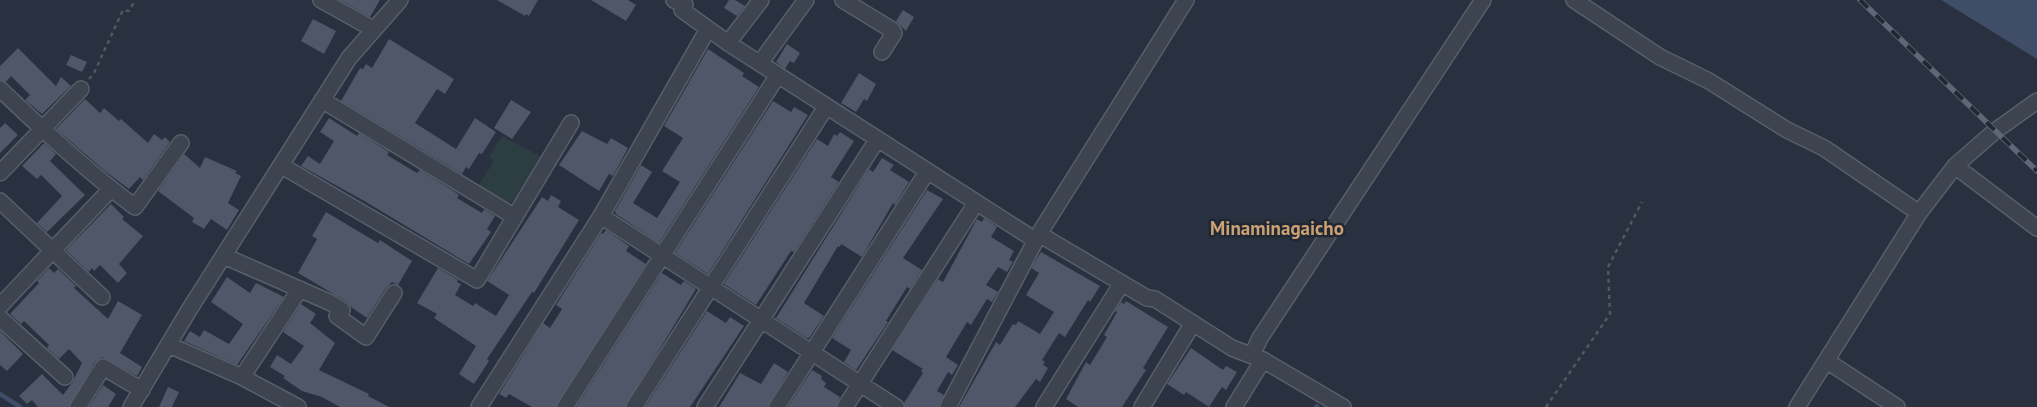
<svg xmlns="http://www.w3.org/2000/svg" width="2037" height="407" font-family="'PT Sans',sans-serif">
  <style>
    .green { fill: #2c3e41 }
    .water { fill: #404d67 }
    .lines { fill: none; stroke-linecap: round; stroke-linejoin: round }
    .stream { stroke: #404d67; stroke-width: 4.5 }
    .building { fill: #4f5768 }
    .minor-casing { stroke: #585e6a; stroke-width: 18 }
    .path { stroke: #4b5b5f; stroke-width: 2.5; stroke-dasharray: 4 4; stroke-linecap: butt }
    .minor { stroke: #3d434f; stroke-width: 15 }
    .rail-casing { stroke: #5f6676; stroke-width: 5.5 }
    .rail { stroke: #212835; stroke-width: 4; stroke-dasharray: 11; stroke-linecap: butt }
    .labels { text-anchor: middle; stroke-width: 5; stroke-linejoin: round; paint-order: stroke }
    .neighbourhood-label { font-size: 19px; font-weight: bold; fill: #cca272; stroke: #212835 }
  </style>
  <rect width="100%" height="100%" fill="#29303f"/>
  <path class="green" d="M502,136l40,21 -26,43 -11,4 -27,-18 16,-25 -5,-4z"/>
  <path class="water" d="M1941,0h96v59z"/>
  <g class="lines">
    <path class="stream" d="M0,394l20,13
      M1316,407l1,-1"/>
  </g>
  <path class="building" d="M340,0h40l-10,17z
    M497,0h41l-9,16 -3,-2 -1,2z
    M591,0h37l8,5 -10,16z
    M729,0h6l10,6 -8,10 -13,-8z
    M903,10l11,7 -8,14 -10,-10z
    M313,19l23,12 -12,23 -23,-13z
    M389,39l65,40 -9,15 -8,-5 -22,34 41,26 19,-31 21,14 -14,22 -3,-1 -10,16 -3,-2 -4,7 -121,-73 19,-33 3,1 3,-5 6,4z
    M787,44l13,9 -6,10 -4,-2 -5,8 -9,-7z
    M18,48l38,38 5,-9 10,9 -29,28 -17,-14 5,-5 -19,-19 -5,6 -6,-2v-14z
    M708,49l36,24 -2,3 17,11 -100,156 -43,-29 -1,-3 26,-46 11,7 -19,31 24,15 23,-36 -18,-11 21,-33 -19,-12z
    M71,55l16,7 -5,10 -16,-7z
    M859,73l17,11 -9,17 -3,-2 -8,13 -15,-9z
    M85,99l15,14 4,-5 15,13 2,-2 27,24 6,-9 8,6 3,-3 5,5 -27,38 -3,-3 -11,12 -23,-17 -50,-43z
    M511,100l20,12 -19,27 -18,-11z
    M773,101l18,11 3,-5 14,8 -100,159 -33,-21z
    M329,118l28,18 2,-3 30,19 -2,3 30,18 3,-3 32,20 7,5 -2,3 25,15 2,-4 11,7 -8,13 4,3 -22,32 -103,-62 -65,-36 7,-10 12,8 14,-23 -14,-9z
    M5,123l13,12 -18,18v-25z
    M582,131l25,13 4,-6 17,10 -15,28 -4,-2 -10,17 -40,-26z
    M840,132l14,9 -23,36 8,5 -45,70 -3,-1 -35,54 -32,-21 93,-145 11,7 6,-12 3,2z
    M44,143l12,11 -6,7 35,34 -38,37 -10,-9 25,-27 -21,-21 -4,4 -15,-13z
    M184,154l16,14 5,-11 32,14 -2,2 6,3 -13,27 11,7 -12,20 -16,-11 -7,10 -12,-7 2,-4 -36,-27z
    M882,158l12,7 -4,5 19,12 -14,23 -2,-2 -31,54 -21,-13 -1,3 -2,-1 -34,57 20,13 -15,22h-2l-31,-20 93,-149 4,3z
    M927,190l16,9 -40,59 19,12 -12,19 -3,-2 -21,34 2,1 -32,48 -12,-8 7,-12 -19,-12z
    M551,195l10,6 -3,6 21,13 -45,73 -2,-1 -45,67 2,2 -15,23 -15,-10 17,-28 -42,-28 3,-4 -20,-11 21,-35 20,12 -1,2 4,2 -6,11 18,11 2,-3 21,13 13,-21 -22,-14 55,-84 6,4z
    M111,204l13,13 -2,2 21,17 -24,28 8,9 -9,10 -18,-18 -6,6 -2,-3 -3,4 -23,-22z
    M326,212l52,31 2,-3 32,21 -14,24 -6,-3 -6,6 -19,30 -16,-11 -4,-5 -49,-29 19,-34 -5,-3z
    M984,218l13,9 -6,10 23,14 -5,9 4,2 -6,10 -9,-5 -12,18 12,7 -6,10 -5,-3 -16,26 -4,-3 -21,35 12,8 -6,10 -4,-3 -11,19 7,4 -5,12h-34l-1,-4 19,-30 -2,-2 2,-2 -31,-19 46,-71 5,3 34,-63 5,3z
    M606,230l23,16 -3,5 20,13 -90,143h-24l-23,-13 -3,4 -7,-4 44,-71 7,5 12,-19 -6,-4 45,-72 2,1z
    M1041,252l59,34 -10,16 -2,-2 -23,37 -6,-4 -17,27 3,2 -2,3 5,3 -8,14 -4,-3 -21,28h-56l37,-65 4,3 13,-21 3,1 2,-4 22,13 14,-22 -28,-17 13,-22 -8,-5z
    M49,268l5,5 4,-4 18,17 -2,2 34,31 10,-18 24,14 -22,38 22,14 -5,9 -35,-19 -7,5 -26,45h-31l-6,-7 -5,4 -8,-8 23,-22 21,21 9,-12 10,-20 -13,-14 -10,10 -12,-11 2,-3 -25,-24 -3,3 -11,-10 29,-31 -2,-2z
    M662,273l19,12 3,-4 12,8 -71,118h-49z
    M227,277l23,16 6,-10 28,14 -47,68 -53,-24 6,-10 10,6 4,-7 25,14 14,-20 -32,-22z
    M1126,301l42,26 -25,41 3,2 -24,37h-44l-12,-8 20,-37 4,3 17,-28 -3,-2 13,-23 -2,-1 6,-9 3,2z
    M301,304l15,10 -6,9 25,20 -16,27 50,24 -1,2 21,11h-49l-18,-10 -20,-6 -19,-13 2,-2 -15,-9 7,-12 14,9 13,-18 -21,-14z
    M707,311l19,12 4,-6 14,9 -54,81h-45z
    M0,331l23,23 -16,17 -7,-6z
    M1191,348l32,22 3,-4 11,6 -11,18 -4,-3 -13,20 -23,-15 -2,3 -17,-11z
    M774,363l14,9 -20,35h-49l21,-34 21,11z
    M812,370l10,6 -1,3 5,4 -2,4 16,10 -4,10h-48z
    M103,385l13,9 -8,13h-19z
    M168,387l11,5 -7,15h-13z"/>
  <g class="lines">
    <defs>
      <path id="minor" d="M321,0l52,29
        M674,0l11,5 -3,5 46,33 307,197
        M843,0l49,30 2,3 -12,19
        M1574,0l86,57 49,24 78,49 37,18 95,65
        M728,43l33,-43
        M760,63l46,-63
        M0,89c43,41 87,82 135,118l46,-64
        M322,100l193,117
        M282,166l195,114 94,-157
        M1955,166l82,62
        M0,173l81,-84
        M0,201l102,96
        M601,216l295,191
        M1039,234l108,64 8,1 77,49 31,12 80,47
        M224,256l107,47 11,7 -5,6 29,21 28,-44
        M0,306l111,-117
        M0,318l65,59
        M169,345l73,32 56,30
        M1252,355l8,-17 223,-338
        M1827,361l70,46
        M242,377l58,-88
        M78,407l25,-40 39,23
        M131,407l58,-97 160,-252 51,-58
        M479,407l122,-191 107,-187
        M565,407l213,-332
        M634,407l192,-300
        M705,407l172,-267
        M777,407l150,-235
        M845,407l131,-204
        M948,407l91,-173 147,-234
        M1044,407l78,-124
        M1142,407l51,-84
        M1234,407l29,-47
        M1797,407l122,-194 36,-47 40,-35 42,-30"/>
    </defs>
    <use href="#minor" class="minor-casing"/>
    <path class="path" d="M89,79l5,-6 29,-63 6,1 6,-11
      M1546,407l64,-93 -2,-47 34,-65"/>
    <use href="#minor" class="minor"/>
    <defs>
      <path id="rail" d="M1860,0l177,171"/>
    </defs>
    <use href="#rail" class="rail-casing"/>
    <use href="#rail" class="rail"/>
  </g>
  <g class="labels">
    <g class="neighbourhood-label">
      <text x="1277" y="235">Minaminagaicho</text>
    </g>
  </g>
</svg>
